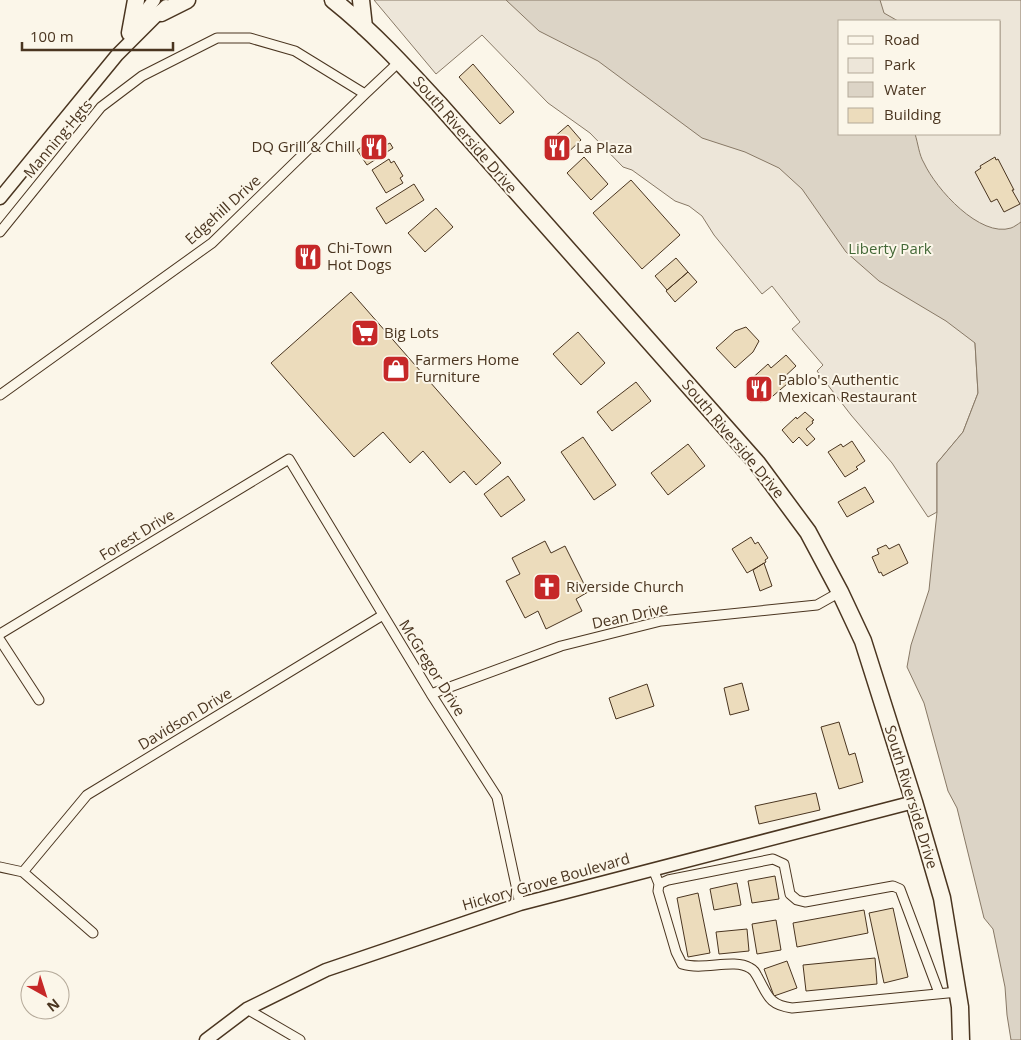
<svg xmlns="http://www.w3.org/2000/svg" width="1021" height="1040" font-family="'Open Sans',sans-serif">
  <style>
    .green { fill: #ede6d9; stroke: #887966; fill-rule: evenodd }
    .water { fill: #dcd4c6; stroke: #887966 }
    .building { fill: #ecdcbc; stroke: #4a3520 }
    .lines { fill: none; stroke-linecap: round; stroke-linejoin: round }
    .street-casing { stroke: #4a3520; stroke-width: 11 }
    .secondary-casing { stroke: #4a3520; stroke-width: 15 }
    .highway-casing { stroke: #4a3520; stroke-width: 19 }
    .street { stroke: #fbf6e9; stroke-width: 9 }
    .secondary { stroke: #fbf6e9; stroke-width: 12 }
    .highway { stroke: #fbf6e9; stroke-width: 16 }
    .labels { text-anchor: middle; stroke-width: 4; stroke-linejoin: round; paint-order: stroke }
    .street-label { font-size: 15px; fill: #4a3520; stroke: #fbf6e9 }
    .poi-label { font-size: 15px; fill: #4a3520; stroke: #fbf6e9; text-anchor: start }
    .park-label { font-size: 15px; fill: #436837; stroke: #fbf6e9 }
  </style>
  <rect width="100%" height="100%" fill="#fbf6e9"/>
  <path class="green" d="M374,0h647v235l-46,108 3,50 -15,39 -26,31v49l-9,5 -36,-54 -41,-48 -34,-44 6,-6 -31,-36 8,-7 -28,-36 -10,8 -48,-59 -12,-19 -13,-10 -14,-5 -43,-31 -9,-3 -33,-34 -42,-30 -66,-68 -46,39zM840,21h160v113h-160z"/>
  <path class="water" d="M506,0h374l4,13 14,8h-58v113h75c3,9 4,21 9,29 12,26 56,75 87,65 3,-1 7,-4 10,-6v818h-10l-4,-25 -2,-28 -12,-58 -9,-11 -27,-110 -9,-17 -24,-88 -17,-36 4,-22 18,-55 8,-78v-49l26,-31 15,-39 -3,-50 -29,-22 -67,-40 -33,-29 -44,-63 -23,-21 -34,-16 -43,-14 -104,-77 -59,-30z"/>
  <path class="building" d="M473,64l41,48 -14,12 -41,-47z
    M568,125l13,15 -21,20 -6,-6 -3,2 -5,-5 3,-3 -3,-4z
    M379,135l7,10 4,-2 3,5 -26,17 -10,-15z
    M584,157l24,27 -17,16 -24,-27z
    M995,157l1,3 2,-1 16,31h-2l8,14 -16,8 -7,-13 -6,3 -16,-30 6,-4 -1,-2z
    M389,159l2,4 3,-2 9,15 -3,2 3,5 -17,10 -14,-23z
    M631,180l49,55 -38,34 -49,-56z
    M414,184l10,16 -38,24 -10,-16z
    M436,208l17,19 -28,25 -17,-19z
    M676,258l12,14 -21,18 -12,-14z
    M688,272l9,10 -22,20 -9,-11z
    M351,292l150,171 -25,22 -12,-14 -14,12 -27,-32 -13,12 -27,-31 -29,25 -83,-94z
    M746,327l13,14 -6,11 -18,16 -19,-20 19,-17z
    M578,332l27,31 -24,22 -28,-31z
    M786,355l10,11 -14,13 5,5 -20,17 -7,1 -12,-14 1,-7 19,-17 3,4z
    M636,382l15,19 -39,30 -15,-19z
    M805,412l9,8 -2,1 1,2 -7,6 9,10 -8,7 -8,-9 -6,6 -11,-13 14,-13 1,2z
    M583,437l33,48 -22,15 -33,-48z
    M852,441l13,20 -9,6 2,2 -13,8 -17,-25 13,-8 2,3z
    M688,444l17,22 -37,29 -17,-22z
    M508,476l17,24 -24,17 -17,-23z
    M865,487l9,15 -27,15 -9,-15z
    M751,537l4,7 3,-2 10,16 -3,2 1,2 -19,11 -15,-24z
    M545,541l6,12 14,-7 23,46 -12,7 6,12 -36,18 -8,-18 -13,7 -19,-37 14,-7 -8,-16z
    M899,544l9,19 -25,13 -2,-4 -2,1 -7,-16 7,-3 -2,-5 9,-4 3,4z
    M764,563l8,23 -12,5 -7,-21z
    M742,683l7,27 -19,5 -6,-27z
    M647,684l7,22 -38,13 -7,-21z
    M839,722l10,33 6,-2 8,29 -24,7 -18,-62z
    M816,793l4,17 -61,14 -4,-18z
    M775,876l4,23 -27,4 -4,-22z
    M737,883l4,22 -27,5 -4,-21z
    M698,893l12,60 -22,4 -11,-59z
    M893,908l15,69 -24,6 -15,-70z
    M864,910l4,23 -71,14 -4,-24z
    M776,920l5,30 -24,4 -5,-30z
    M747,929l2,22 -30,3 -3,-22z
    M875,958l2,26 -71,7 -3,-26z
    M787,961l10,27 -23,8 -10,-27z"/>
  <g class="lines">
    <defs>
      <path id="street" d="M0,232l101,-125 41,-31 75,-38h33l45,13 70,43
        M0,395l212,-152 153,-149 35,-33
        M0,634l289,-175 142,235 66,103 23,107
        M0,640l39,60
        M431,694l130,-48 100,-25 156,-16 23,-13
        M0,867l23,5 70,61
        M653,869l6,15 -1,7 18,61 6,12c22,7 51,-6 68,4 4,2 5,4 7,8 11,19 11,29 35,32l166,-16
        M23,872l64,-77 296,-180
        M659,884l9,-4 105,-21 11,5 6,30 7,6 8,2 88,-16 7,3 39,104
        M247,1009l53,31"/>
      <path id="secondary" d="M131,31l23,-31
        M0,198l117,-143 49,-49
        M206,1040l41,-31 79,-39 194,-66 394,-102"/>
      <path id="highway" d="M333,0c39,31 72,67 106,104l318,359 51,69 32,60 23,49 51,161 28,96 18,109 1,33
        M361,0l3,27
        M161,13l26,-13
        M130,33l6,-33"/>
    </defs>
    <use href="#street" class="street-casing"/>
    <use href="#secondary" class="secondary-casing"/>
    <use href="#highway" class="highway-casing"/>
    <use href="#street" class="street"/>
    <use href="#secondary" class="secondary"/>
    <use href="#highway" class="highway"/>
  </g>
  <defs>
    <symbol id="restaurant-square" viewBox="-11 -11 22 22"><rect x="-9" y="-9" width="18" height="18" rx="4" fill="#c62828" stroke="#fbf6e9"/><path d="M-5-6h1v4h1v-4h1v4h1v-4h1v5L-1.5 .5V6h-2V.5L-5-1ZM5-6V6H3V1.5H1.5Q1.5-4 5-6Z" fill="#fff"/></symbol>
    <symbol id="supermarket-square" viewBox="-11 -11 22 22"><rect x="-9" y="-9" width="18" height="18" rx="4" fill="#c62828" stroke="#fbf6e9"/><path d="M-6-5.5h2.5l.6 2H6L4.5 2H-2.5L-4.4-4H-6ZM-1.5 3.2a1.3 1.3 0 1 0 .1 0ZM3 3.2a1.3 1.3 0 1 0 .1 0Z" fill="#fff"/></symbol>
    <symbol id="shop-square" viewBox="-11 -11 22 22"><rect x="-9" y="-9" width="18" height="18" rx="4" fill="#c62828" stroke="#fbf6e9"/><path d="M-5-2.5h2.3a2.7 3.5 0 0 1 5.4 0H5L5.5 6h-11ZM-1.5-2.5h3a1.5 2.3 0 0 0-3 0Z" fill="#fff"/></symbol>
    <symbol id="church-square" viewBox="-11 -11 22 22"><rect x="-9" y="-9" width="18" height="18" rx="4" fill="#c62828" stroke="#fbf6e9"/><path d="M-1.2-6h2.4v3.5h3.3v2.4h-3.3V6h-2.4V-.1h-3.3v-2.4h3.3Z" fill="#fff"/></symbol>
  </defs>
  <g fill-rule="evenodd">
    <use href="#restaurant-square" x="358" y="131" width="32" height="32"/>
    <use href="#restaurant-square" x="541" y="132" width="32" height="32"/>
    <use href="#restaurant-square" x="292" y="241" width="32" height="32"/>
    <use href="#supermarket-square" x="349" y="317" width="32" height="32"/>
    <use href="#shop-square" x="380" y="353" width="32" height="32"/>
    <use href="#restaurant-square" x="743" y="373" width="32" height="32"/>
    <use href="#church-square" x="531" y="571" width="32" height="32"/>
  </g>
  <g class="labels">
    <g class="street-label">
      <text transform="translate(465 135) rotate(49)" y="5">South Riverside Drive</text>
      <text transform="translate(58 139) rotate(-50)" y="5">Manning Hgts</text>
      <text transform="translate(223 210) rotate(-42)" y="5">Edgehill Drive</text>
      <text transform="translate(733 439) rotate(50)" y="5">South Riverside Drive</text>
      <text transform="translate(137 535) rotate(-31)" y="5">Forest Drive</text>
      <text transform="translate(630 616) rotate(-12)" y="5">Dean Drive</text>
      <text transform="translate(432 668) rotate(58)" y="5">McGregor Drive</text>
      <text transform="translate(185 719) rotate(-31)" y="5">Davidson Drive</text>
      <text transform="translate(911 797) rotate(73)" y="5">South Riverside Drive</text>
      <text transform="translate(546 882) rotate(-16)" y="5">Hickory Grove Boulevard</text>
    </g>
    <g class="poi-label">
      <text x="355" y="152" text-anchor="end">DQ Grill &amp; Chill</text>
      <text x="576" y="153">La Plaza</text>
      <text x="327" y="253">Chi-Town<tspan x="327" dy="17">Hot Dogs</tspan></text>
      <text x="384" y="338">Big Lots</text>
      <text x="415" y="365">Farmers Home<tspan x="415" dy="17">Furniture</tspan></text>
      <text x="778" y="385">Pablo's Authentic<tspan x="778" dy="17">Mexican Restaurant</tspan></text>
      <text x="566" y="592">Riverside Church</text>
    </g>
    <g class="park-label">
      <text x="890" y="254">Liberty Park</text>
    </g>
  </g>
  <rect x="838" y="20" width="162" height="115" fill="#fbf6e9" stroke="#b4a999"/>
  <rect x="848" y="36" width="25" height="8" fill="#fbf6e9" stroke="#b4a999"/>
  <text x="884" y="45" font-size="15" fill="#4a3520">Road</text>
  <rect x="848" y="58" width="25" height="15" fill="#ede6d9" stroke="#b4a999"/>
  <text x="884" y="70" font-size="15" fill="#4a3520">Park</text>
  <rect x="848" y="82" width="25" height="15" fill="#dcd4c6" stroke="#b4a999"/>
  <text x="884" y="95" font-size="15" fill="#4a3520">Water</text>
  <rect x="848" y="108" width="25" height="15" fill="#ecdcbc" stroke="#b4a999"/>
  <text x="884" y="120" font-size="15" fill="#4a3520">Building</text>
  <g transform="translate(45 995) rotate(141)"><circle r="24" fill="#fbf6e9" stroke="#b4a999"/>
  <path d="M0-4L9 19L0 12L-9 19Z" fill="#c62828"/>
  <text y="-8" font-size="14" font-weight="bold" text-anchor="middle" fill="#4a3520">N</text>
  </g>
  <path d="M22 42v8h151v-8" fill="none" stroke="#4a3520" stroke-width="2.5"/>
  <text x="30" y="42" font-size="15" fill="#4a3520" stroke="#fbf6e9" stroke-width="4" paint-order="stroke">100 m</text>
</svg>
